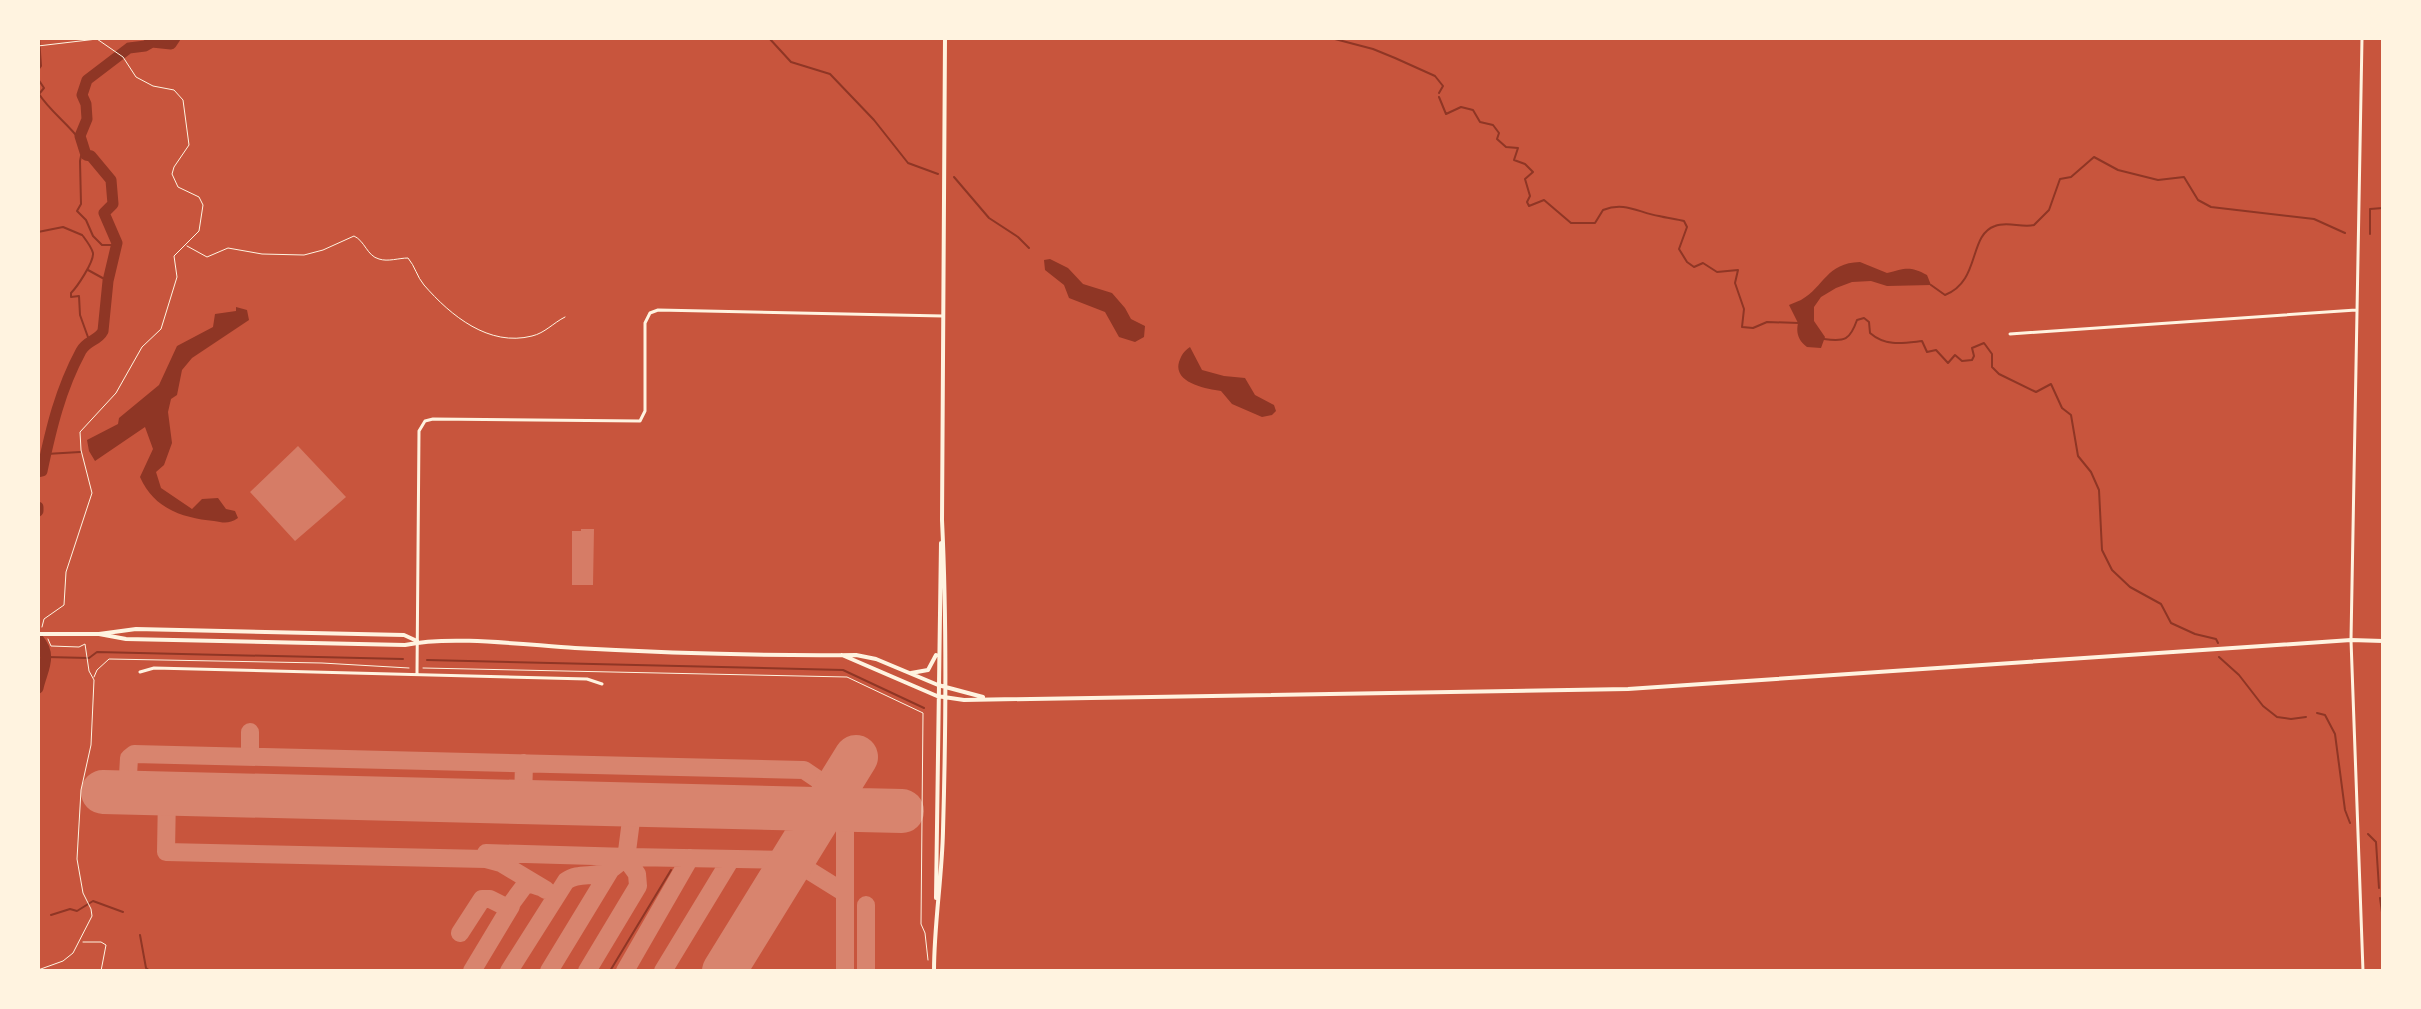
<svg xmlns="http://www.w3.org/2000/svg" width="2421" height="1009" font-family="'PT Sans Narrow',sans-serif">
  <style>
    .water { fill: #8f3625 }
    .lines { fill: none; stroke-linecap: round; stroke-linejoin: round }
    .stream { stroke: #8f3625; stroke-width: 2 }
    .river { stroke: #8f3625; stroke-width: 11 }
    .taxiway { stroke: #d8846e; stroke-width: 18 }
    .runway { stroke: #d8846e; stroke-width: 44 }
    .building { fill: #d67c66 }
    .path { stroke: #fff3e0; stroke-width: 1 }
    .minor { stroke: #fff3e0; stroke-width: 3 }
    .tertiary { stroke: #fff3e0; stroke-width: 3 }
    .secondary { stroke: #fff3e0; stroke-width: 4 }
  </style>
  <rect width="100%" height="100%" fill="#c8553d"/>
  <path class="water" d="M1050,259l18,9 15,16 29,9 13,15 6,11 14,7 -1,11 -9,5 -16,-5 -14,-25 -36,-14 -5,-13 -19,-15 -1,-10z
    M1860,262l27,11c17,-4 22,-8 40,2l4,10 -44,1 -16,-5 -19,1 -16,6 -15,9 -7,10v14l11,16 -4,11 -14,-1c-9,-7 -11,-14 -9,-24l-9,-18c4,-2 8,-3 12,-5 24,-14 25,-37 59,-38z
    M236,307l11,3 2,10 -57,38 -10,12 -5,25 -6,4 -3,13 4,31 -8,22 -8,7 5,16 31,21 10,-10 16,-1 8,11 9,2 3,7c-9,6 -14,5 -24,3 -31,-3 -60,-12 -74,-44l13,-28 -8,-22 -50,34 -6,-10 -2,-11 31,-16 1,-6 40,-33 18,-39 36,-19 2,-13 21,-3z
    M1190,347l12,23 22,6 21,2 10,17 19,10 2,6 -4,4 -10,2 -30,-13 -11,-13c-15,-2 -48,-8 -42,-29 3,-8 5,-11 11,-15z"/>
  <g class="lines">
    <path class="stream" d="M769,38l22,24 39,12 44,46 34,43 30,11
      M1331,38l42,11 22,9 40,18 8,10 -4,7
      M38,70l3,-4 -2,-28
      M38,79l6,9 -5,6c10,16 29,30 41,46
      M1439,97l7,17 15,-7 12,3 7,12 13,3 6,8 -2,6 9,8 12,1 -4,12 11,4 8,8 -8,7 5,17 -3,6 2,4 15,-6 27,23h24l8,-13c22,-9 36,3 56,6 8,2 17,3 25,5l3,6 -8,22 8,13 7,5 9,-4 14,9 21,-2 -3,13 9,26 -2,18 11,1 14,-6 32,1
      M86,155l-5,1 -1,5 1,43 -4,7 9,9 7,16 9,9h15
      M954,177l35,41 29,19 11,11
      M38,232l25,-5 19,8
      M2370,234v-25l13,-1
      M83,236c3,4 9,13 10,17 1,9 -16,34 -22,40v4l8,-1 1,19 9,25
      M88,270l20,11
      M1931,285l14,10c36,-14 23,-60 50,-69 12,-5 27,2 39,-1l15,-15 11,-31 11,-2 23,-20 24,13 40,10 26,-3 14,23 13,7 103,12 31,14
      M1824,339c21,3 26,1 33,-19l7,-2 5,4 1,11c16,14 34,10 52,8l5,11 9,-2 12,13 7,-8 7,6 10,-1 2,-4 -2,-8 12,-5 8,11v13l7,7 37,18 15,-8 11,24 9,7 7,41 13,16 8,18 3,60 10,20 18,17 31,17 10,19 24,11 21,5 2,4
      M46,454l34,-2
      M46,657l43,1 8,-6 306,7
      M2219,657l20,18 24,31 14,11 14,2 15,-2
      M427,660l416,10 81,38
      M2317,713l8,2 10,19 10,76 5,13
      M2368,834l8,8 3,46
      M2380,898l3,21
      M51,915l19,-6 7,2 16,-10 30,11
      M140,935l6,33 4,3
      M610,971l61,-101"/>
    <path class="river" d="M38,472l4,-1c9,-42 18,-81 39,-120 6,-11 17,-10 22,-20l5,-50 9,-38 -13,-30 9,-9 -2,-24 -20,-24 -5,-1 -6,-19 7,-17 -1,-15 -4,-9 5,-15 42,-32 16,-2 7,-4 19,2 4,-6
      M38,507v4
      M38,639c15,17 4,31 0,49"/>
    <path class="taxiway" d="M250,756v-24
      M127,793l2,-35 5,-4 670,16 31,21 10,17v163
      M167,794l-1,58 320,7 15,4 45,27
      M523,802l1,-39
      M486,853l143,4
      M460,933l22,-34h8l18,9 17,-23 6,-1 9,3
      M472,971l39,-65
      M509,971l57,-90c12,-9 27,-3 40,-9 9,-4 14,-12 23,-15l163,3 53,33
      M549,971l62,-102
      M587,971l51,-85 -1,-12 -11,-15 7,-54
      M625,971l65,-113
      M663,971l68,-112
      M866,971v-66"/>
    <path class="runway" d="M103,792l799,19
      M724,971l132,-214"/>
  </g>
  <path class="building" d="M298,446l48,51 -51,44 -45,-49z
    M581,529h13l-1,56h-21v-54h9z"/>
  <g class="lines">
    <path class="path" d="M38,46l59,-7 26,18 13,20 17,9 21,4 9,10 6,45 -15,22 -2,7 6,13 21,10 4,8 -4,26 -25,25 3,21 -16,52 -19,18 -26,46 -36,39 1,18 11,43 -26,79 -2,33 -20,14 -2,8
      M187,246l20,11 21,-9 34,6 42,1 19,-5 31,-14c11,5 13,20 25,23 9,3 20,-1 29,-1 7,8 9,19 16,27 27,31 65,62 108,51 13,-3 21,-13 33,-19
      M423,668l424,9 76,36 -2,211 4,9 3,27
      M94,677l3,-7 12,-11 213,4 87,5
      M83,942h18l5,3 -5,26
      M38,970l25,-9 10,-8 19,-37 -1,-7 -8,-16 -6,-34 4,-69 10,-45 3,-65 -5,-9 -4,-27 -6,3 -28,-1 -3,-7"/>
    <path class="minor" d="M2010,334l346,-24
      M2351,640l11,-602
      M140,672l14,-4 433,11 15,5
      M417,674l2,-243 6,-10 8,-2 207,2 5,-10v-88l5,-10 8,-3 285,6"/>
    <path class="tertiary" d="M2351,640l12,331"/>
    <path class="secondary" d="M38,634h61l37,-5 268,6 13,6
      M99,634l27,5 279,6c46,-10 121,0 170,3 93,5 188,8 281,7l20,4 62,26 45,12
      M842,655l95,41 27,4 664,-11 723,-49 32,1
      M911,673l17,-3 8,-15
      M936,898l5,-355
      M934,971c0,-47 8,-93 9,-140 3,-104 4,-207 -1,-311l3,-482"/>
  </g>
  <rect width="2421" height="1009" fill="none" stroke="#fff3e0" stroke-width="80"/>
</svg>
